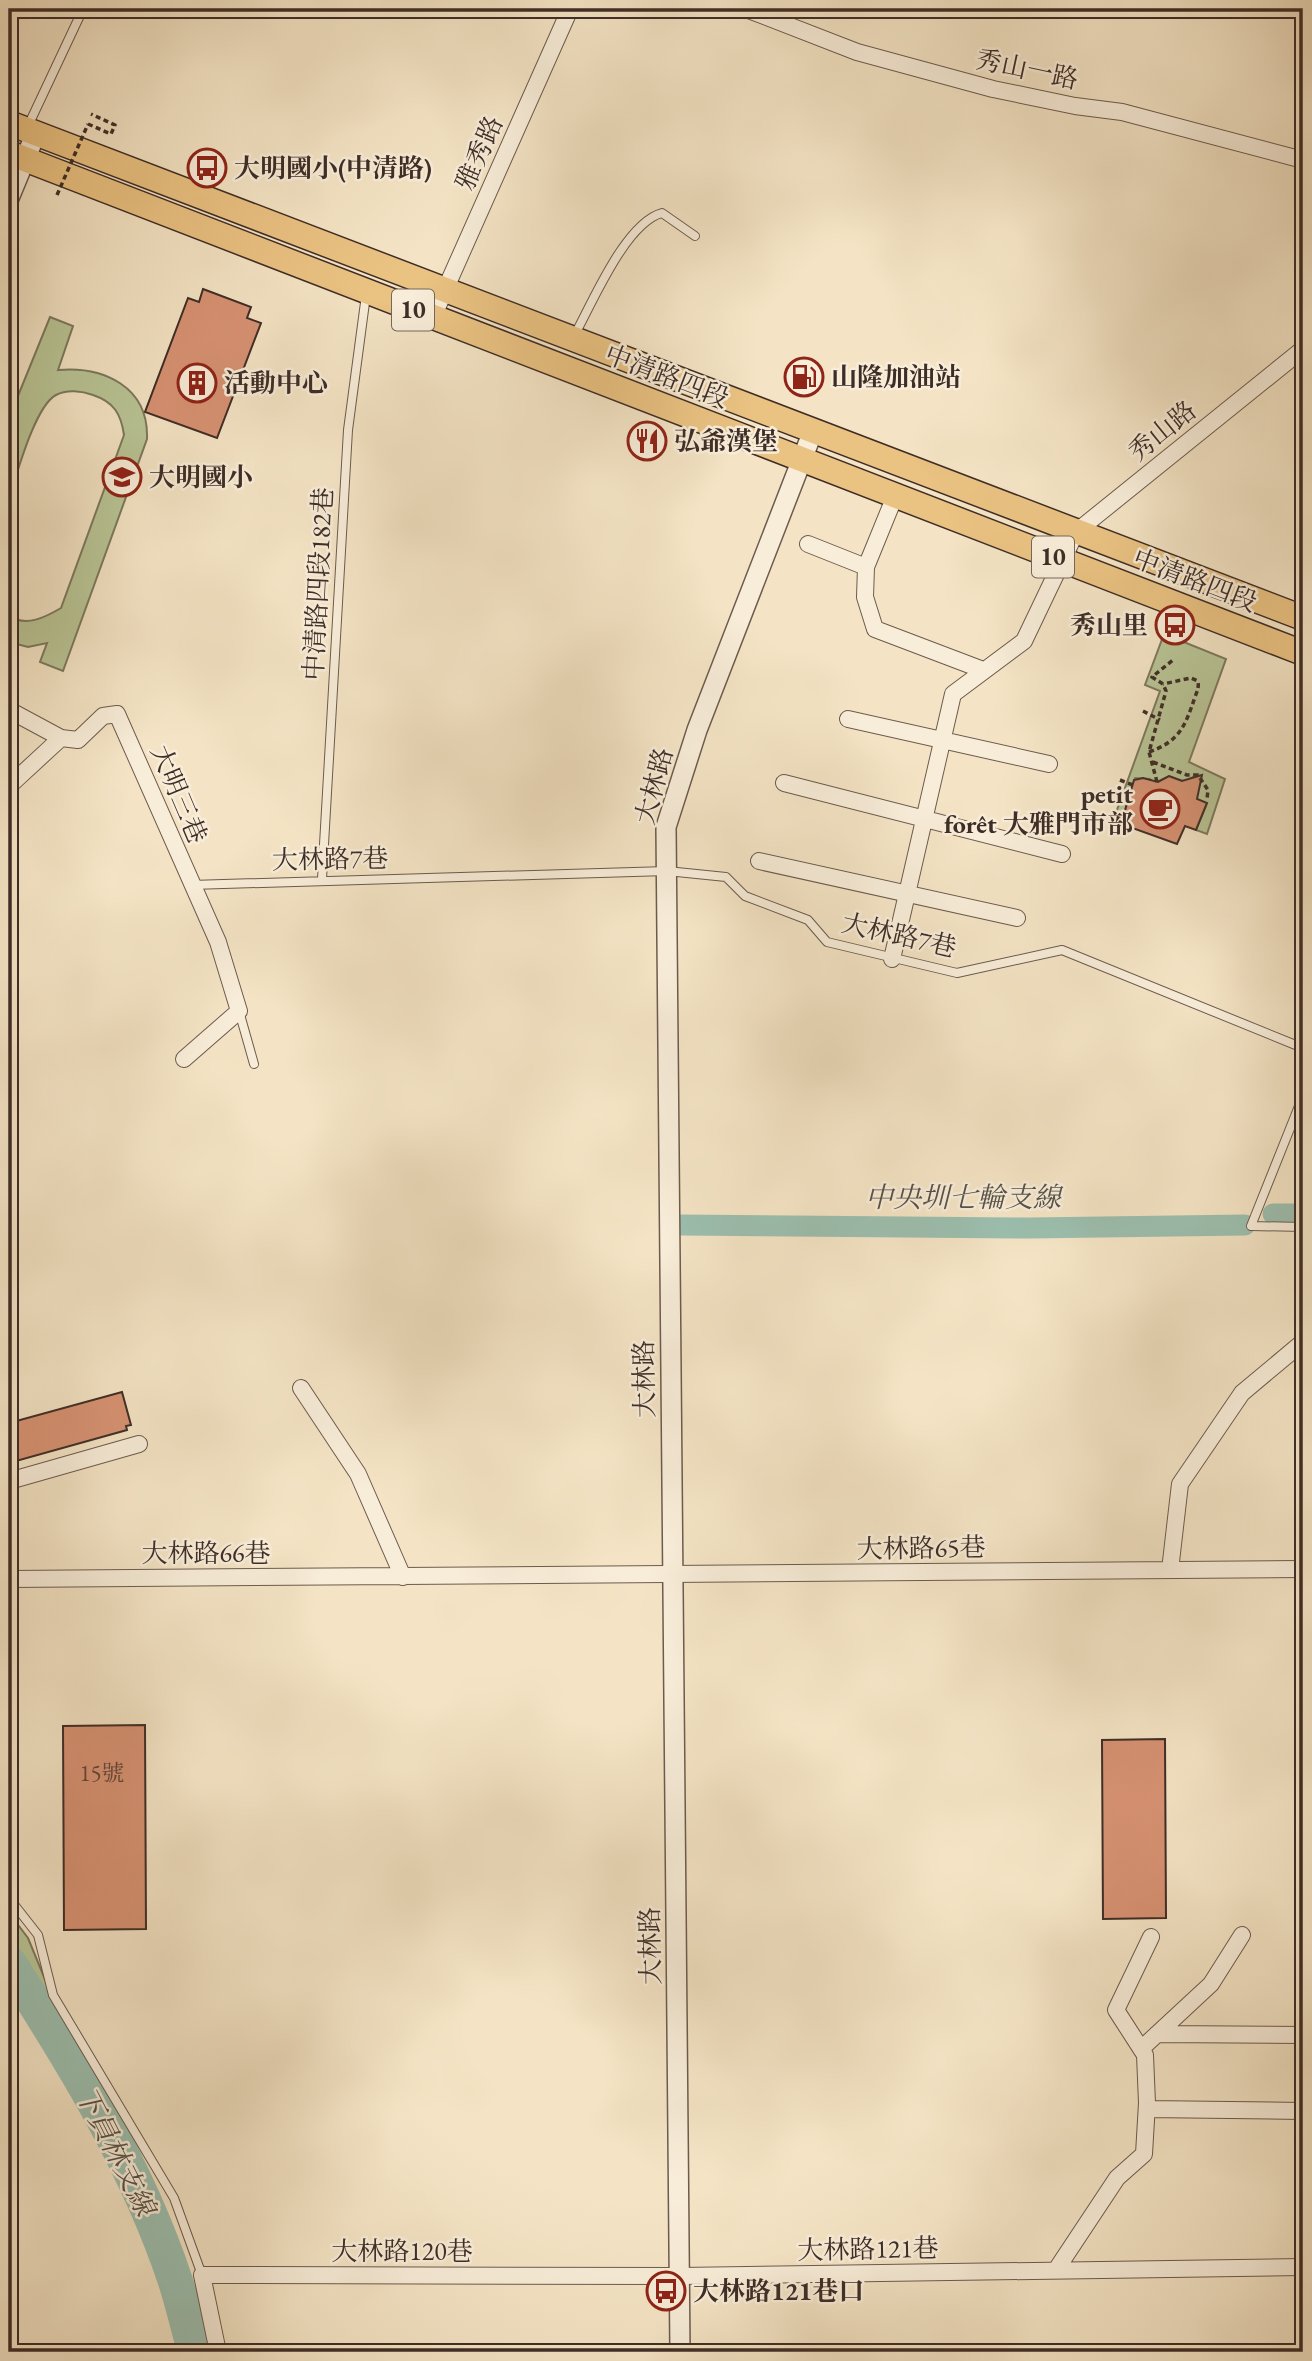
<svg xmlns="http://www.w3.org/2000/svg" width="1312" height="2361" font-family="'EB Garamond','Noto Serif TC',serif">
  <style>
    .green { fill: #b9c596; stroke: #7c795e; stroke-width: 2 }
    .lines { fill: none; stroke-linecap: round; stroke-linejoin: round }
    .canal { stroke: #9cbfaf; stroke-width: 21 }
    .river { stroke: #9cbfaf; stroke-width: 35 }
    .building { fill: #d79273; stroke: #3e2d27; stroke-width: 2 }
    .service-casing { stroke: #6c5b4e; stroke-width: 10 }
    .minor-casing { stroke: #6c5b4e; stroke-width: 18 }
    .tertiary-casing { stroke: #6c5b4e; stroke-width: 22 }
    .primary-casing { stroke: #3e2d27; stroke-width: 27 }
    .path { stroke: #3e2d27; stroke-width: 3.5; stroke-dasharray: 5 3.5; stroke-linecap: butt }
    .service { stroke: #f8edd9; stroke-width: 8 }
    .minor { stroke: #f8edd9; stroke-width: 16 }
    .tertiary { stroke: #f8edd9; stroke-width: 19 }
    .primary { stroke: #eac282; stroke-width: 24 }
    .path-bridge { stroke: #3e2d27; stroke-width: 3.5; stroke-dasharray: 5 3.5; stroke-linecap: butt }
    .labels { text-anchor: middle; stroke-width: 5; stroke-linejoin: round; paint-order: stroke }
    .number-label { font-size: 23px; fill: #64463a }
    .shield { fill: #f8edd9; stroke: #76675c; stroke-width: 2 }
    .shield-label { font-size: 24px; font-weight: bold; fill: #3e2d27 }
    .street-label { font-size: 26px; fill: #3e2d27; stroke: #f8edd9 }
    .poi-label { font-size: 26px; font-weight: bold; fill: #3e2d27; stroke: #f8edd9; text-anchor: start }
    .water-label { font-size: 28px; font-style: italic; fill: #565249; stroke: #f8edd9 }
  </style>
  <rect width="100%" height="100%" fill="#f4e4c5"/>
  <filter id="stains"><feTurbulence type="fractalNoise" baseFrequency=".00286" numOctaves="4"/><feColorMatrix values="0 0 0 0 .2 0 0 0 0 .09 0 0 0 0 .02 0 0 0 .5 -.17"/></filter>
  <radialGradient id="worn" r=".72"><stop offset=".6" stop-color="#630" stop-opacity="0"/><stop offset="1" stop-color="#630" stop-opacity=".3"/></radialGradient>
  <path class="green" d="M50,317l23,9 -15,44c46,-4 91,17 89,69l-84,232 -23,-9 7,-19 -19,4 -19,-5v-25c19,9 35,1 52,-9l63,-173c-3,-21 -10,-33 -31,-40 -11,-4 -26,-6 -37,0 -21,11 -39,79 -47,103v-80z
    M1164,634l62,25 -37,103 36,17 -18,55 -11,-4 11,-27 -11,-4 4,-17 -7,-5 -7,5 -17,-6 -16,8 -3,-5 -15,-1 -14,46 -8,-3 47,-130 -15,-6z
    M9,1913l19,25 26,63 -6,7 -39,-55z"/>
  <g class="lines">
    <path class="canal" d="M1273,1214h30
      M681,1225l349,3 215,-3"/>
    <path class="river" d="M9,1963c64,99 129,205 166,317 8,24 13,48 20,72"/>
  </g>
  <path class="building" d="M203,289l48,18 -4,11 14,5 -44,115 -72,-26 43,-114 11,4z
    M1202,775l-5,24 10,4 -11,27 -11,-4 -8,18 -56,-20 13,-44 9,-2 15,4 11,-6 13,5z
    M122,1392l9,33 -5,1 1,4 -118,33v-40z
    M145,1725l1,204 -82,1 -1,-204z
    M1165,1739l1,179 -63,1 -1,-179z"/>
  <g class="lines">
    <defs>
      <path id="service" d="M28,126l55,-117
        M574,336c18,-32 51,-113 88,-123l33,23
        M322,879l26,-449 18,-135
        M191,885l476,-14 59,6 19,19 63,24 19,22 130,31 105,-23 241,98
        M239,1011l15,53
        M1303,1096l-52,130 52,1
        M9,1898l29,37 15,60 121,203 28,77"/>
      <path id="minor" d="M746,9l111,43 136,37 82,17 47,6 181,48
        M433,317l137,-308
        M808,544l58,23 29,-71
        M866,567l-1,30 10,32 108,41
        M9,710l52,28 17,2 25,-24 14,-2 101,228 21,69 -55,48
        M848,719l201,45
        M784,783l278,71
        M9,786l52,-48
        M759,861l258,57
        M892,959l61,-265 71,-53 52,-109 227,-183
        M301,1388l57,86 45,103
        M9,1481l130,-37
        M1170,1570l10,-86 62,-91 61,-51
        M9,1579l1294,-10
        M1157,2034l146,1
        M1141,2049l70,-65 31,-49
        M1147,2109l156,2
        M1056,2270l61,-92 27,-24 3,-51 -2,-48 -29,-45 35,-73
        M218,2352l-16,-77 478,1 623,-9"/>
      <path id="tertiary" d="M9,198l27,-65
        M680,2352l-14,-1525 31,-97 116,-299"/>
      <path id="primary" d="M9,123l1294,495
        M9,153l1294,500"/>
    </defs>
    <use href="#service" class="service-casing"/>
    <use href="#minor" class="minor-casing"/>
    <use href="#tertiary" class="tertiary-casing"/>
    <use href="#primary" class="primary-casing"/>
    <path class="path" d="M88,124l23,10 4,-9 -24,-11
      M1143,711l17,9
      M1149,752c31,-11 36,-26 46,-55 2,-6 4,-8 3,-16l-7,-3 -28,6
      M1153,762l34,13h11l10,15 -1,9
      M1120,780l13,5
      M1157,782l-8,-30 17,-61 -3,-7 -11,-7 21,-17"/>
    <use href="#service" class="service"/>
    <use href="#minor" class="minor"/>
    <use href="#tertiary" class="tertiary"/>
    <use href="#primary" class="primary"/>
    <path class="path-bridge" d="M57,195l31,-71"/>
  </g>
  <defs>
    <symbol id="bus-ring" viewBox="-11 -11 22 22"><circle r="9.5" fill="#f8edd9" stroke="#8f2418" stroke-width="1.5"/><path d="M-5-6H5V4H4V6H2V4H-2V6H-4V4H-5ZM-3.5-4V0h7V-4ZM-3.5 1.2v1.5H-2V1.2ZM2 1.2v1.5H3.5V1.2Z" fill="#8f2418"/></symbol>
    <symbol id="fuel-ring" viewBox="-11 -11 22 22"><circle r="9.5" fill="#f8edd9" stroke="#8f2418" stroke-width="1.5"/><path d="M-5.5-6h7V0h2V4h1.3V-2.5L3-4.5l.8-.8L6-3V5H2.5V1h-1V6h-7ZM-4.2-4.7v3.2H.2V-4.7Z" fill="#8f2418"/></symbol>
    <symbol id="building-ring" viewBox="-11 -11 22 22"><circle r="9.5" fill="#f8edd9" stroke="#8f2418" stroke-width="1.5"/><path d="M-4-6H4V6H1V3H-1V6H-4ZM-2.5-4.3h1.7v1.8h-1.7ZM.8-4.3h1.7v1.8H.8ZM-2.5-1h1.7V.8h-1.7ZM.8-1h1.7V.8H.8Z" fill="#8f2418"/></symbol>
    <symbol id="restaurant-ring" viewBox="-11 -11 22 22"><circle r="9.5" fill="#f8edd9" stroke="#8f2418" stroke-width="1.5"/><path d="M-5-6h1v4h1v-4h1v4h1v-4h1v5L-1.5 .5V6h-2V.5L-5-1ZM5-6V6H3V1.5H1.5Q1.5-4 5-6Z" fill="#8f2418"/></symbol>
    <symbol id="school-ring" viewBox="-11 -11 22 22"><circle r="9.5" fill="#f8edd9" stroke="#8f2418" stroke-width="1.5"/><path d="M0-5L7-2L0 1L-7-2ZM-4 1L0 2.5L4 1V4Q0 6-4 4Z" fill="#8f2418"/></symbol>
    <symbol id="cafe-ring" viewBox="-11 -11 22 22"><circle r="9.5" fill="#f8edd9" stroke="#8f2418" stroke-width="1.5"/><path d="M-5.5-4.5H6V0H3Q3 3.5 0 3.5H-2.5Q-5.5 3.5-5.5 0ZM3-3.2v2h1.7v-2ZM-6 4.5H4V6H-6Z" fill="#8f2418"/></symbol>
  </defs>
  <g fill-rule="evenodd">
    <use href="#bus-ring" x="185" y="146" width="44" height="44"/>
    <use href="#fuel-ring" x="782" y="355" width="44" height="44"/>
    <use href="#building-ring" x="175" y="361" width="44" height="44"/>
    <use href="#restaurant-ring" x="625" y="419" width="44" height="44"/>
    <use href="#school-ring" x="100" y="455" width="44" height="44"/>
    <use href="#bus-ring" x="1153" y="603" width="44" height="44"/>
    <use href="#cafe-ring" x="1138" y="787" width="44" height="44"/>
    <use href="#bus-ring" x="644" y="2269" width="44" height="44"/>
  </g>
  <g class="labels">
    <g class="number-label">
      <text x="102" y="1781">15號</text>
    </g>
    <g class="shield">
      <rect x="392" y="289.5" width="42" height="41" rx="5"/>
      <rect x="1032" y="536.5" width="42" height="41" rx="5"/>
    </g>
    <g class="shield-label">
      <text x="413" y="318">10</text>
      <text x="1053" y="565">10</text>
    </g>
    <g class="street-label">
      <text transform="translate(1027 69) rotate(12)" y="9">秀山一路</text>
      <text transform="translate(479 153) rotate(-66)" y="9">雅秀路</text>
      <text transform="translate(667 376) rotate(21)" y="9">中清路四段</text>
      <text transform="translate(1162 431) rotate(-39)" y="9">秀山路</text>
      <text transform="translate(1195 580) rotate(21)" y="9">中清路四段</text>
      <text transform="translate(318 584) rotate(-87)" y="9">中清路四段182巷</text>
      <text transform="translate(654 786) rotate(-75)" y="9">大林路</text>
      <text transform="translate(179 794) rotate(67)" y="9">大明三巷</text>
      <text transform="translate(330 859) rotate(-1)" y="9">大林路7巷</text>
      <text transform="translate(899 935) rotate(13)" y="9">大林路7巷</text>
      <text transform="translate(644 1379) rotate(-91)" y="9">大林路</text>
      <text transform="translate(921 1548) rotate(-1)" y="9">大林路65巷</text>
      <text x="206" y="1562">大林路66巷</text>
      <text transform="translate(650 1946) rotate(-91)" y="9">大林路</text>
      <text transform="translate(868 2249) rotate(-1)" y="9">大林路121巷</text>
      <text x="402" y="2260">大林路120巷</text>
    </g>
    <g class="poi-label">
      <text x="234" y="177">大明國小(中清路)</text>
      <text x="831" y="386">山隆加油站</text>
      <text x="224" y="392">活動中心</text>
      <text x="674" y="450">弘爺漢堡</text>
      <text x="149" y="486">大明國小</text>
      <text x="1148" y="634" text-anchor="end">秀山里</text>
      <text x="1133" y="803" text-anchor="end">petit<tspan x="1133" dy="30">forêt 大雅門市部</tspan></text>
      <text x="693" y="2300">大林路121巷口</text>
    </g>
    <g class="water-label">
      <text x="963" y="1207">中央圳七輪支線</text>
      <text transform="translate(116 2151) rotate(63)" y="10">下員林支線</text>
    </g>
  </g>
  <rect width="1312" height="2361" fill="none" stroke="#f4e4c5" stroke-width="35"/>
  <rect x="10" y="10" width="1291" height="2340" fill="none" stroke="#3e2d27" stroke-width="3.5"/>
  <rect x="18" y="18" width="1277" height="2326" fill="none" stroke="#3e2d27" stroke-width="2"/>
  <rect width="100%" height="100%" filter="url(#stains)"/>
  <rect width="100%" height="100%" fill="url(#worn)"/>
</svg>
